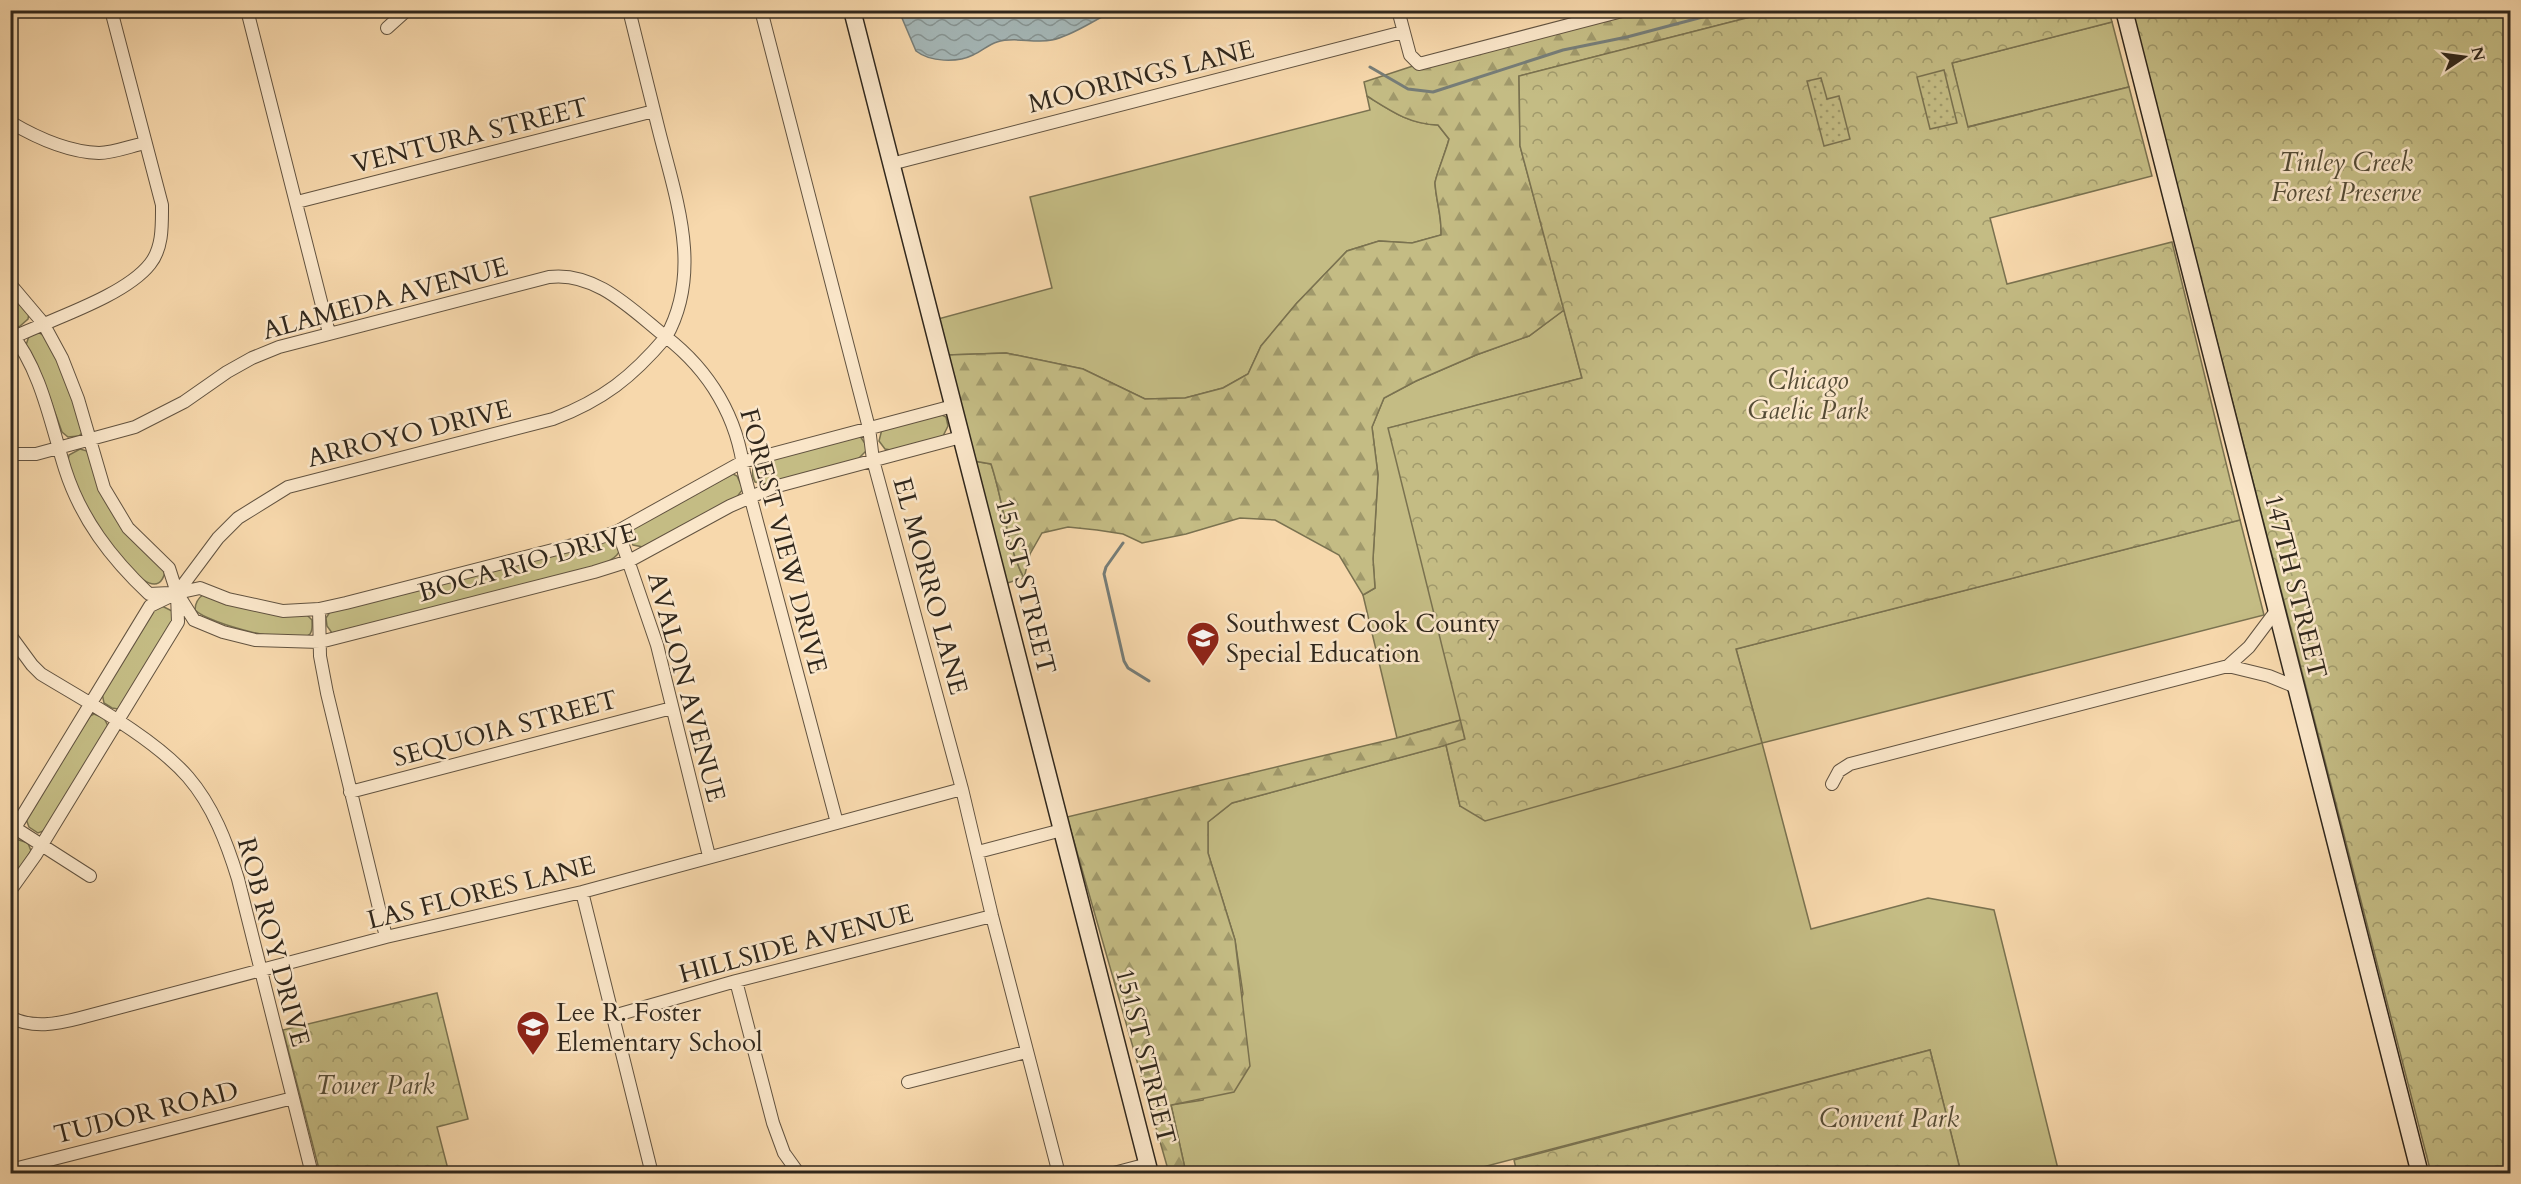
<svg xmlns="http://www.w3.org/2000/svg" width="2521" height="1184" font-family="Cardo,serif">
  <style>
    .grass { fill: #c4bc84; stroke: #7a7250; stroke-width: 1.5 }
    .forest { fill: url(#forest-firs); stroke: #7a7250; stroke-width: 1.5 }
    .park { fill: url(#park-crowns); stroke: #7a7250; stroke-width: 1.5 }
    .garden { fill: url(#garden-dots); stroke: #7a7250; stroke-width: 1.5 }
    .water { fill: url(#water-waves); stroke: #767d78; stroke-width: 1.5 }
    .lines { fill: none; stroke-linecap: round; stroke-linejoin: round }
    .stream { stroke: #767d78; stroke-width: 3 }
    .street-casing { stroke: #625340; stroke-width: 14 }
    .secondary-casing { stroke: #30271c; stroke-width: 19 }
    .street { stroke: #fae6c9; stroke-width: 12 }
    .secondary { stroke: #fae6c9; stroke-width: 16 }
    .labels { text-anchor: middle; stroke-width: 5; stroke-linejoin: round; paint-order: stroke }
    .street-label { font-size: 26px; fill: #30271c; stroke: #fae6c9 }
    .park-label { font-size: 26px; font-style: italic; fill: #554c36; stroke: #fae6c9 }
    .poi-label { font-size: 26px; fill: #30271c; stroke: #fae6c9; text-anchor: start }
  </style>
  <defs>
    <pattern id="forest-firs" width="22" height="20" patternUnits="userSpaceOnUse" patternTransform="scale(1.5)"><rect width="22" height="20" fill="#c4bc84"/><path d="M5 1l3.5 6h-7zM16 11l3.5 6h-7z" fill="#a0996b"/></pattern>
    <pattern id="park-crowns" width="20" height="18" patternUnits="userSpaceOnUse" patternTransform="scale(1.5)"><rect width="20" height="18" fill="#c4bc84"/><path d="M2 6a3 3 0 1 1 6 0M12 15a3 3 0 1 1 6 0" fill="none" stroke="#a0996b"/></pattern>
    <pattern id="garden-dots" width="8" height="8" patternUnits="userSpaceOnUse" patternTransform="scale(1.5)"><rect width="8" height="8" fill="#c4bc84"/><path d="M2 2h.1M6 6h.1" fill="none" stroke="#a0996b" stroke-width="1.8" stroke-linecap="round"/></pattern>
    <pattern id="water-waves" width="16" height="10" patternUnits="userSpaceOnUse" patternTransform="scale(1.5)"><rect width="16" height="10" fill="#a4b6b6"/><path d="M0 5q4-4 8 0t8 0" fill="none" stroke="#869493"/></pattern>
  </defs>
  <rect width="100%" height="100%" fill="#f7d8ac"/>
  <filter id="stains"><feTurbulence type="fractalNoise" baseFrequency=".00333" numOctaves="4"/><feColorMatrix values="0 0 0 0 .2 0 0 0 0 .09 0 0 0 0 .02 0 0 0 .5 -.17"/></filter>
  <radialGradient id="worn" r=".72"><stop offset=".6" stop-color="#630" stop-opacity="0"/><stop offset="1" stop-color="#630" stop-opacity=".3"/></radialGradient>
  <path class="grass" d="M2112,22l17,65 -162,40 -15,-64z
    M1367,96c24,15 42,28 71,29l11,14c-2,9 -14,39 -14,44 1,19 7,33 6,52l-29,8 -33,-2 -32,10 -51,53 -35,42 -13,28 -25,14 -38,10 -40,1 -62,-30 -77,-16 -59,2 -9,-36 114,-31 -22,-91 340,-87z
    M10,291l19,22 -1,6 -9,8 -8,-3z
    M1564,310l18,68 -193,50 72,292 -64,18 -34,-143 12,-7 -2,-29 5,-84 -6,-48 12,-29 32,-17 60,-26 53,-19z
    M38,332l6,4 24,44 15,52 -4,4 -11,1 -6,-5 -19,-53 -17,-34 3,-9z
    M942,415l4,2 2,9 -5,10 -52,14 -6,-1 -6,-8 3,-12z
    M860,436l6,9v6l-8,8 -93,25 -10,-2c-3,-6 -4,-11 0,-18z
    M80,449l7,2 17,42 61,79c-11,46 -73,-53 -80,-67 -7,-14 -12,-29 -17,-44l1,-6z
    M974,461l17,3c12,35 16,83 33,114l-20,6z
    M733,474l4,2 6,13 -7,9 -93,49 -10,-2 -4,-9 1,-8z
    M2240,520l24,95 -502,128 49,186 117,-31 66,12 65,263h-98l-31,-123 -470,123h-274l-15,-68 32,-5 40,-106 -8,-54 -27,-87v-31l24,-19 214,-58 14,61 302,-63 -26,-94z
    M611,538c20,13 0,23 -13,28l-266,67 -5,-7 -1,-8 4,-6z
    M204,594l102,20 6,6c0,5 1,10 -2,14 -13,14 -103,-11 -115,-24 0,-7 3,-12 9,-16z
    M162,606l10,5 2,9 -52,85 -4,4 -6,-1 -8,-5 -2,-10 51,-83z
    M94,714l10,4 4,8 -62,104 -8,3 -9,-6 -3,-8 64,-103z
    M16,839l12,4 3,8 -20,31v-38z"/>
  <path class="forest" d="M1626,11h148l-255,65 1,70 44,164 -35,26 -53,19 -60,26 -32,17 -12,29 6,48 -5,84 2,29 -12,7 -24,-40 -64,-35 -35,-2 -54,16 -44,9 -19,-9 -26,-4 -29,-3 -26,6 -12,21 -6,24c-17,-31 -21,-79 -33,-114l-17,-3 -27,-106 59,-2 77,16 62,30 40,-1 38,-10 25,-14 13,-28 35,-42 51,-53 32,-10 33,2 29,-8c1,-19 -5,-34 -6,-52 0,-5 12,-35 14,-44l-11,-14c-29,-1 -47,-14 -71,-29l-3,-14 55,-18z
    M1461,720l4,20 -233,63 -24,19v31l27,87 15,126 -16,26 -63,13 15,68h-17l-102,-356 330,-79z"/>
  <path class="park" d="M1774,11h335l3,11 -160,41 16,64 161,-40 23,89 -162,42 17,66 165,-42 68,278 -504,129 26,94 -277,78 -25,-15 -14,-61 19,-6 -77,-311 194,-50 -62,-232 -1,-70z
    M2132,11h378v1162h-79z
    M437,993l31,126 -31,8 12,46h-129l-37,-143z
    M1930,1050l31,123h-444l-3,-13z"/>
  <path class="garden" d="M1944,70l13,53 -27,6 -13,-52z
    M1821,78l6,21 12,-3 11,43 -26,7 -17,-65z"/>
  <path class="water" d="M899,11h216c-21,8 -40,24 -63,29 -18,4 -37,-4 -55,2 -9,3 -15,9 -24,13 -16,8 -43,7 -57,-4z"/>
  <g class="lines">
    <path class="stream" d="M1370,67l38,22 25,3 130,-42 64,-13 102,-27
      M1123,543l-17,24 -2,7 20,87 4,7 21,13"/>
    <defs>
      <path id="street" d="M247,10l82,323
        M629,10c10,41 20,81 30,121 17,68 44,140 7,206 44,34 72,81 78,136l93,350
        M761,10l108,418 4,32 89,329 30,127 67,258
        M1398,10l12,45 9,9 207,-54
        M387,28l20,-18
        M10,122c27,16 58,30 89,31 14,0 32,-7 46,-10
        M891,164l512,-132
        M297,202l357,-91
        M10,284l33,39 19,35 16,41 26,89 24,40 41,40 8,25 23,-5 28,11 55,12 36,-2 27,-6 250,-64 22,-8 124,-69 211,-56
        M10,332c31,37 41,93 55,137 16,50 46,89 84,125l21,-1
        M14,337c38,-18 111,-41 136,-73 13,-16 12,-39 12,-59l-51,-195
        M10,454h26l99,-27 49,-25 43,-30 25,-14 27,-11 270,-70c47,-6 83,33 117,60 -34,40 -63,63 -113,82l-265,68 -50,31 -20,20 -41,55 -27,13 -140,230
        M618,531l39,114 52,211
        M177,593l17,27 29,12 32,8 65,2 274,-70 35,-11 101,-55 44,-19 187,-50
        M319,609l1,47 7,37 59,244
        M10,635l22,30 9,9c46,28 112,63 147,103 25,29 39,66 50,102l74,295
        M2228,666l21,-19 27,-36
        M1832,784l7,-13 11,-7 378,-98 41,10 27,11
        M350,792l322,-84
        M15,828l75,48
        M978,852l84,-22
        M10,891l25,-35 143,-234 -1,-28
        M582,892l70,282
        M736,981l37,142 11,30 15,21
        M613,1016l123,-35 256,-65
        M10,1017c23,12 47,7 70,1l306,-81 196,-45 380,-103
        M908,1082l118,-30
        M10,1170l283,-72
        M1110,1174l38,-10"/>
      <path id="secondary" d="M852,10l298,1164
        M2124,10l296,1164"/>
    </defs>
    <use href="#street" class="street-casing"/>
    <use href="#secondary" class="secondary-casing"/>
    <use href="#street" class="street"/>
    <use href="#secondary" class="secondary"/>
  </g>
  <defs>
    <symbol id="school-pin" viewBox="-11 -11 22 30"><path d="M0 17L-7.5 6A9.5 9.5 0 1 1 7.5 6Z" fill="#8f2418" stroke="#fae6c9"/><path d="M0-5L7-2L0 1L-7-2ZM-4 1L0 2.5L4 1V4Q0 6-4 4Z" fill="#fff"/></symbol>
  </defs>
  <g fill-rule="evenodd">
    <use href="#school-pin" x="1184" y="619" width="38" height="52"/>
    <use href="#school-pin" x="514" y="1008" width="38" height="52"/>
  </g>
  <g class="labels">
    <g class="street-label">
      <text transform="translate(1141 76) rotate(-14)" y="9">MOORINGS LANE</text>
      <text transform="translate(470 135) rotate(-14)" y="9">VENTURA STREET</text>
      <text transform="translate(385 298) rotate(-15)" y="9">ALAMEDA AVENUE</text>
      <text transform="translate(409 433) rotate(-14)" y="9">ARROYO DRIVE</text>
      <text transform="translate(784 541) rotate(75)" y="9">FOREST VIEW DRIVE</text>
      <text transform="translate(527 562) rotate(-16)" y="9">BOCA RIO DRIVE</text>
      <text transform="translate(931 586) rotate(75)" y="9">EL MORRO LANE</text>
      <text transform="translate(1026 586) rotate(76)" y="9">151ST STREET</text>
      <text transform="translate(2296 586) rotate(76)" y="9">147TH STREET</text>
      <text transform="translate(687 687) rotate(75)" y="9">AVALON AVENUE</text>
      <text transform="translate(505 728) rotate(-15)" y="9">SEQUOIA STREET</text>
      <text transform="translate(481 892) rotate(-14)" y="9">LAS FLORES LANE</text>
      <text transform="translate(274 942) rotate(75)" y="9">ROB ROY DRIVE</text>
      <text transform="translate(796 943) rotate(-15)" y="9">HILLSIDE AVENUE</text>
      <text transform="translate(1146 1056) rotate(76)" y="9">151ST STREET</text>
      <text transform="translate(146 1112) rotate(-14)" y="9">TUDOR ROAD</text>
    </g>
    <g class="park-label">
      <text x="2346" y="171">Tinley Creek<tspan x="2346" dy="30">Forest Preserve</tspan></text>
      <text x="1808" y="389">Chicago<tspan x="1808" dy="30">Gaelic Park</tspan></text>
      <text x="375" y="1094">Tower Park</text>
      <text x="1889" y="1127">Convent Park</text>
    </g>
    <g class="poi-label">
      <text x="1226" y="632">Southwest Cook County<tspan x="1226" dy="30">Special Education</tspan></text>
      <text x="556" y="1021">Lee R. Foster<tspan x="556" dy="30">Elementary School</tspan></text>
    </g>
  </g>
  <rect width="2521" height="1184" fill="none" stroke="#f7d8ac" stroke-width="36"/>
  <rect x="12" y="12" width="2497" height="1160" fill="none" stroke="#30271c" stroke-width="3"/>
  <rect x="18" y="18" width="2485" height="1148" fill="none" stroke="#30271c" stroke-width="1.5"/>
  <g transform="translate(2464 57) rotate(77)" stroke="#fae6c9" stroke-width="4.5" paint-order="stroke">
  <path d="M0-4.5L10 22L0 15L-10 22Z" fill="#30271c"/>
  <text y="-9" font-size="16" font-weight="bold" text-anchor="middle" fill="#30271c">N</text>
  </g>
  <rect width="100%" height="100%" filter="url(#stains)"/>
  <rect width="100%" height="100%" fill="url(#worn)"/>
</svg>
